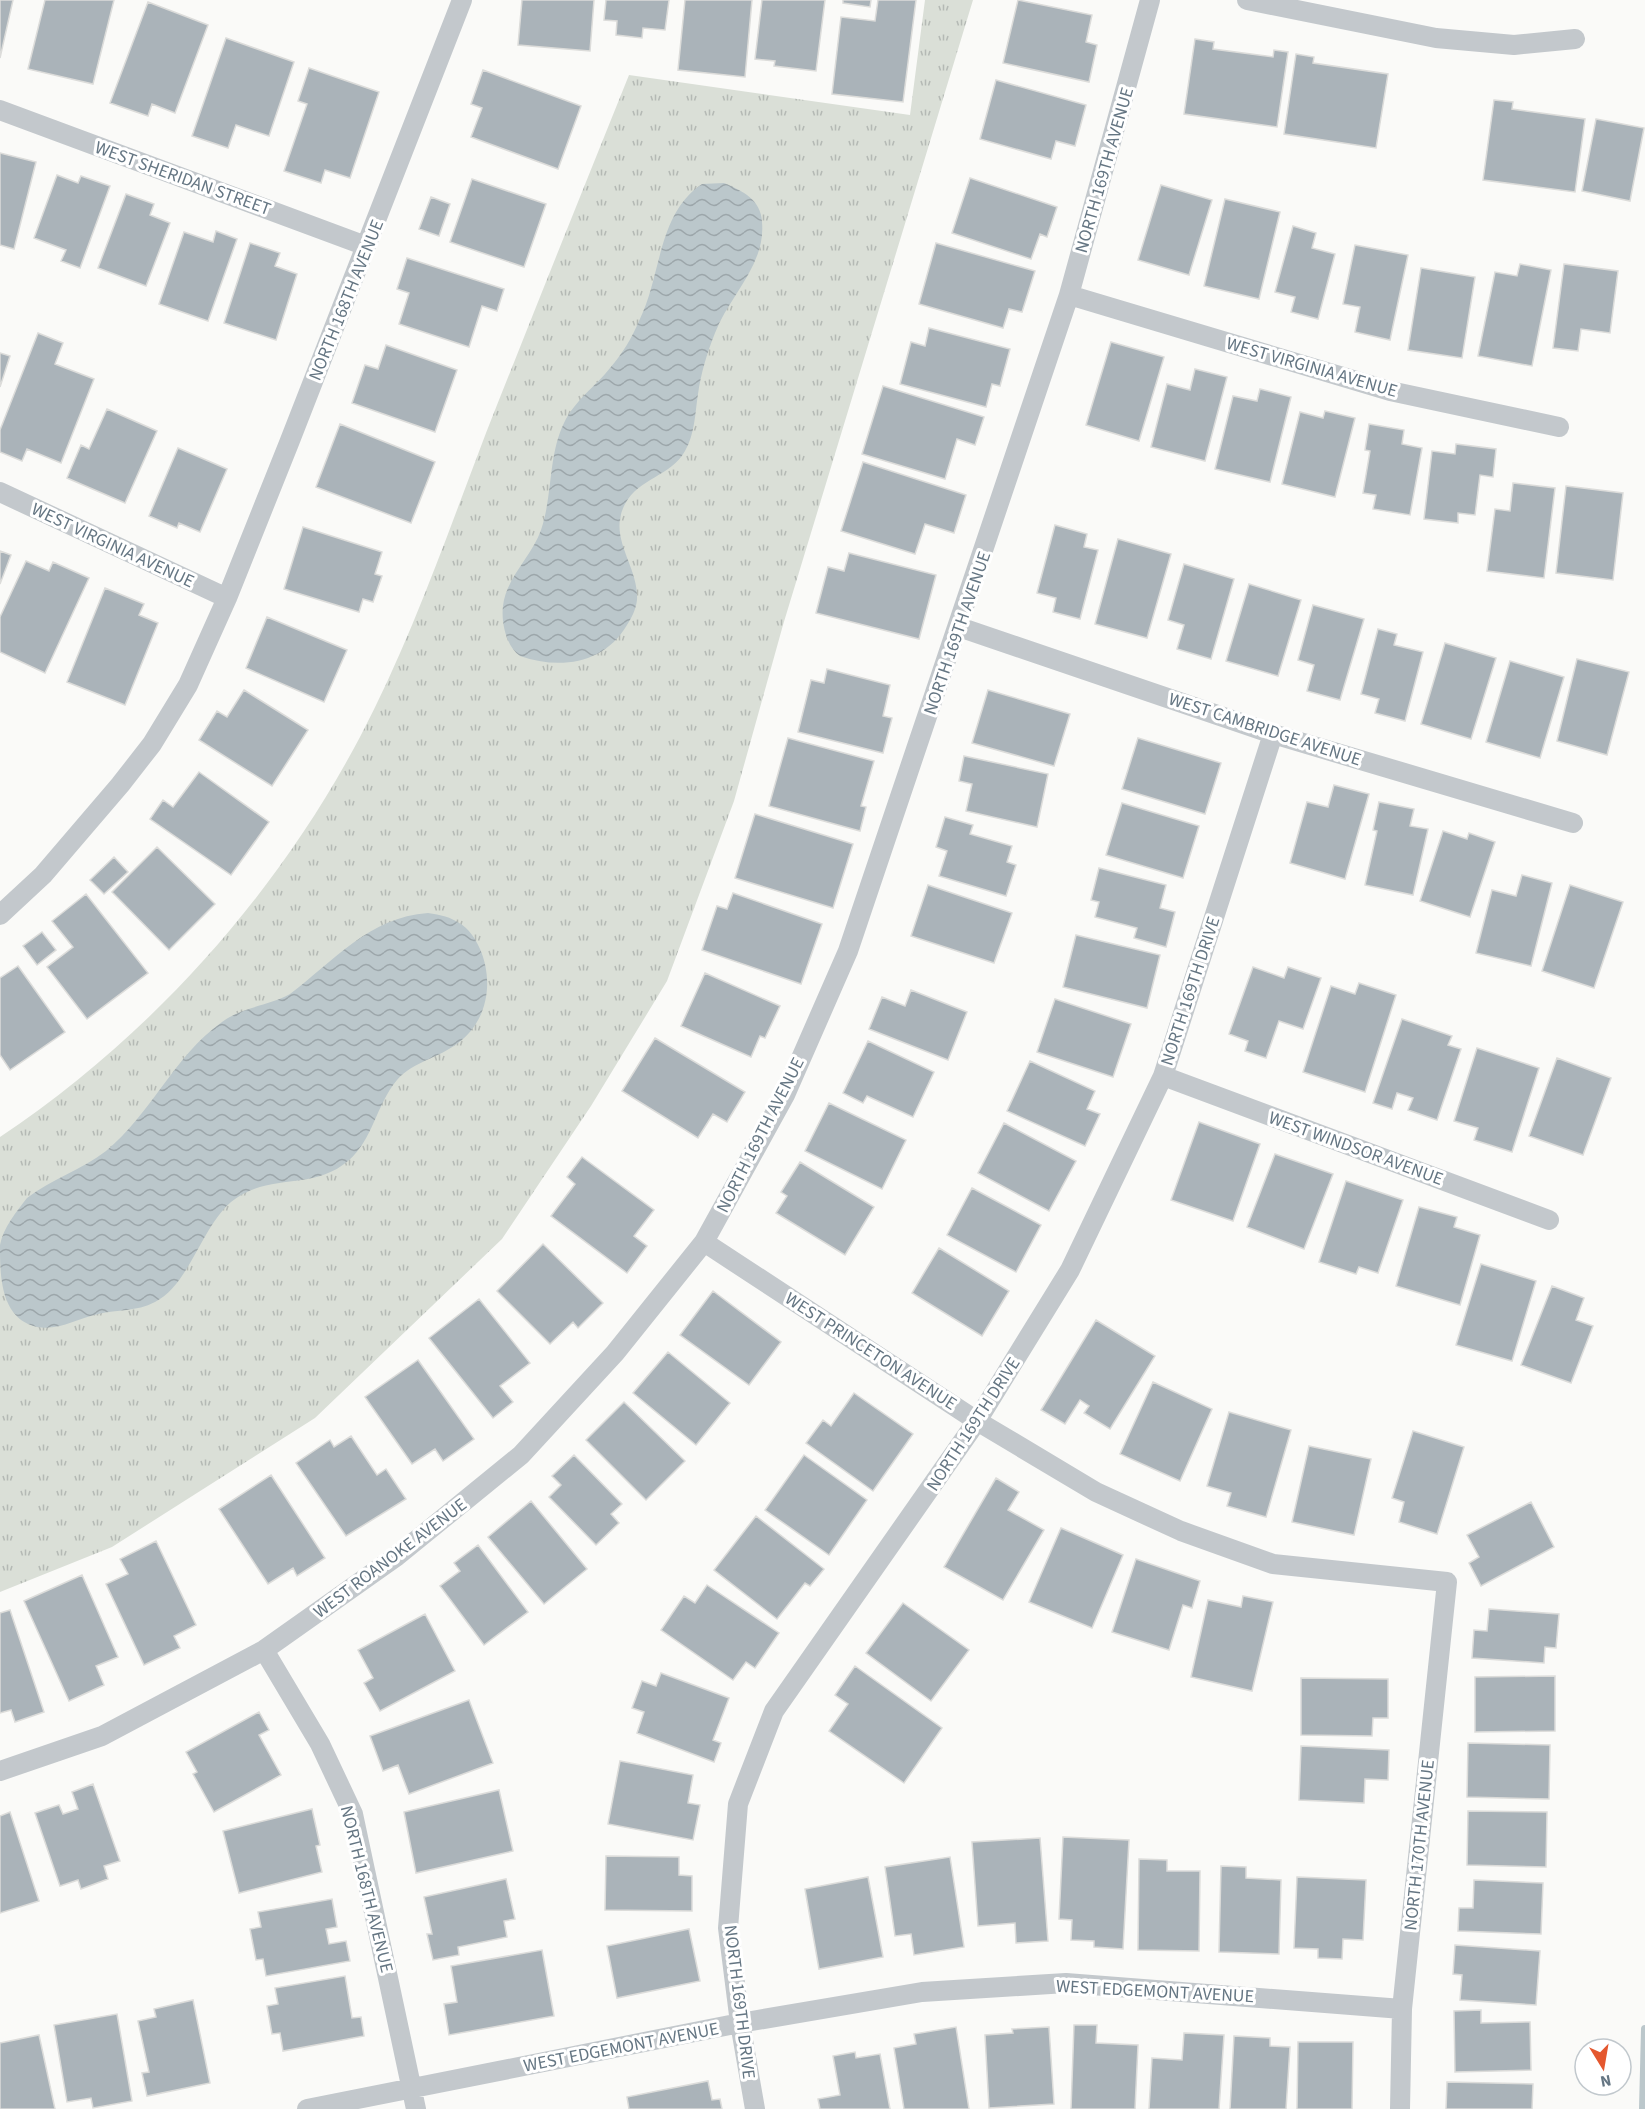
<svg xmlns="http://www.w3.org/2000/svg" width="1645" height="2109" font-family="'Source Sans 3',sans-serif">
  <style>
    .grass { fill: url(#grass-tufts) }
    .water { fill: url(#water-waves) }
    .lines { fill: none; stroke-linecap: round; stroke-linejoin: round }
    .stream { stroke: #bbc7cb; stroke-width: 8 }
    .building { fill: #aab3b9; stroke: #dcdcda; stroke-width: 1.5 }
    .street { stroke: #c3c8cc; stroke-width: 20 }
    .labels { text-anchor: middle; stroke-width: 6; stroke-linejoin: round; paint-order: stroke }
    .street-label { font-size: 18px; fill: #657683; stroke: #fff }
  </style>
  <defs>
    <pattern id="grass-tufts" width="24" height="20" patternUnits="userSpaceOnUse" patternTransform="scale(1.5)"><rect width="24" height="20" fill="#dadfd7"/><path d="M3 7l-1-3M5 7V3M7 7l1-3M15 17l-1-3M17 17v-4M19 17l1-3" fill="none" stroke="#b4b9b4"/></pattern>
    <pattern id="water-waves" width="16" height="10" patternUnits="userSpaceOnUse" patternTransform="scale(1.5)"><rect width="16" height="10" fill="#bbc7cb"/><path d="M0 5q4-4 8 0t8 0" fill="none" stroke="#9ca6aa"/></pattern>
  </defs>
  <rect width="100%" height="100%" fill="#fafaf8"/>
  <path class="grass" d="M925,0h48l-190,625 -49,176 -67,180 -76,125 -89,133 -187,179 -203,129 -112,45v-455c150,-100 276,-241 360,-400 51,-97 87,-202 126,-304 47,-119 95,-239 143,-358l281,40z"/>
  <path class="water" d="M724,183c19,8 37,17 38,39 4,43 -33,74 -47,111 -8,20 -14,40 -17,61 -3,19 -3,40 -13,57 -14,25 -46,27 -60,53 -18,34 14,62 12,96 -1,9 -5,17 -10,25 -23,39 -67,45 -107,31 -14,-10 -19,-34 -17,-50 3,-28 29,-50 38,-76 12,-35 7,-74 23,-107 11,-23 31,-36 46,-55 12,-14 22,-30 29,-47 23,-46 18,-107 63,-137z
    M428,913c25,3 42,12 52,36 14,32 8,72 -22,94 -19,15 -44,18 -61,37 -21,25 -24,60 -49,81 -37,31 -78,10 -117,41 -30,26 -42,83 -76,100 -19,10 -37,7 -57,12 -23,5 -46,21 -70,10 -28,-13 -28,-51 -28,-79 3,-17 17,-34 27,-47 25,-19 54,-28 79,-47 45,-37 68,-95 116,-129 20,-15 46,-16 68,-28 44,-33 79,-77 138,-81z"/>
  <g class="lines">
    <path class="stream" d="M1643,2109l2,-80"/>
  </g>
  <path class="building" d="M0,0h13l-13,58z
    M45,0h69l-21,84 -65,-15z
    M522,0h72l-4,51 -72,-6z
    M606,0h63l-4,30 -22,-2 -1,10 -26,-3 1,-14 -13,-1z
    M685,0h67l-7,77 -67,-7z
    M762,0h63l-9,71 -42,-5 1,-5 -20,-2z
    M843,0h28l-1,7 -27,-4z
    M878,0h38l-13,102 -71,-8 9,-77 34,4z
    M1018,0l74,15 -6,27 11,3 -8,37 -86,-19z
    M148,2l60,23 -33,88 -23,-9 -4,12 -38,-13z
    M226,38l68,24 -25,74 -33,-11 -8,23 -36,-12z
    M1195,39l19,3 -1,7 60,8 1,-7 14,2 -11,75 -93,-13z
    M1296,54l18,3 -1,6 75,11 -12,74 -92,-14z
    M309,68l70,24 -29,86 -25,-8 -4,13 -37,-12 23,-67 -9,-3z
    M483,70l98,36 -23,63 -87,-32 11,-29 -11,-4z
    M996,80l90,25 -11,41 -19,-5 -5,18 -71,-20z
    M1494,100l19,2 -1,7 73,10 -10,73 -92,-12z
    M1596,119l48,9 -14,73 -48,-10z
    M0,153l36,9 -22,87 -14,-4z
    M57,175l21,8 3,-7 29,10 -30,82 -19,-7 5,-11 -32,-12z
    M970,178l87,29 -10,30 -7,-3 -9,25 -79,-26z
    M472,179l74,25 -22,63 -74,-25z
    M1161,185l51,15 -23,75 -51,-15z
    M126,194l28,10 -4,11 20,8 -24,63 -48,-18z
    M431,197l19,7 -11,32 -20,-7z
    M1225,199l55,13 -21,87 -55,-13z
    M1293,226l23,7 -4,15 23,6 -17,65 -27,-7 4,-15 -20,-5z
    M216,231l21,8 -29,82 -49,-17 25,-72 29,10z
    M250,243l30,10 -5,13 22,8 -21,66 -52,-17z
    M936,243l99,28 -13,41 -13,-3 -6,19 -84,-24z
    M1355,245l53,10 -18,85 -35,-8 5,-25 -17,-3z
    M407,258l97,31 -7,22 -15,-5 -13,41 -70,-23 10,-31 -12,-4z
    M1520,264l31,6 -19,96 -54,-10 17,-84 22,4z
    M1564,264l54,7 -8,62 -29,-4 -3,22 -25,-3z
    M1421,268l54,9 -13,81 -54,-8z
    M929,328l81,21 -10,37 -8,-2 -6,23 -86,-23 11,-42 14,4z
    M38,333l25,10 -8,21 39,15 -33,84 -34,-14 -5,12 -22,-9v-22z
    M1111,342l53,15 -25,84 -53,-16z
    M386,345l71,25 -22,62 -83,-29 13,-38 13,4z
    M0,353l10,3 -10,31z
    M1195,369l32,8 -22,84 -54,-14 16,-63 23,6z
    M883,386l101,31 -9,28 -18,-6 -12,40 -83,-25z
    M1260,389l31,8 -21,85 -55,-13 18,-73 24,5z
    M107,409l50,22 -32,72 -58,-25 14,-33 8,4z
    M1325,411l30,7 -20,79 -53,-13 18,-72 23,6z
    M340,424l95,38 -24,61 -95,-36z
    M1369,424l35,6 -2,14 20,4 -12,67 -37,-6 3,-14 -13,-2 7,-42 -5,-1z
    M1456,444l40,5 -3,28 -13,-2 -5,40 -17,-2v10l-34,-4 8,-68 23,3z
    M178,448l49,21 -27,63 -21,-9 -2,5 -28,-12z
    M863,462l103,33 -12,38 -29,-9 -10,30 -74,-23z
    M1513,483l42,5 -11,90 -57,-7 8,-62 15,2z
    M1566,486l57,7 -10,87 -57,-7z
    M1055,525l32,9 -3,13 14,3 -18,69 -27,-7 3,-14 -19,-5z
    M303,527l79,25 -7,22 7,2 -9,26 -10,-3 -4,13 -75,-23z
    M1118,539l53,15 -24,84 -52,-14z
    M0,551l11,4 -11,29z
    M849,553l87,22 -17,64 -103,-26 12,-46 16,4z
    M26,561l23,10 4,-9 36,16 -44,95 -45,-21v-35z
    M1184,564l50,15 -23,80 -34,-10 7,-24 -16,-5z
    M1249,584l52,16 -23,76 -52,-15z
    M105,588l39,16 -5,11 19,8 -33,82 -58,-23z
    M1313,605l51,14 -24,81 -33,-9 7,-26 -16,-5z
    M267,617l80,33 -23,52 -78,-34z
    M1378,629l19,5 -3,11 29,7 -18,69 -30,-8 4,-14 -18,-5z
    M1445,643l51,15 -25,81 -50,-15z
    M1577,659l52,13 -22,83 -50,-14z
    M1510,661l54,16 -24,81 -54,-16z
    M827,669l63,16 -7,31 9,2 -9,35 -85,-21 13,-52 13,3z
    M244,690l64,40 -36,56 -73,-46 18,-29 10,6z
    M988,690l82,24 -16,52 -82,-23z
    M788,738l86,23 -13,45 5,1 -6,24 -91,-25z
    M1138,738l83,25 -16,51 -83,-25z
    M964,756l84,18 -11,53 -71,-16 6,-27 -13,-3z
    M199,772l70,50 -38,53 -81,-56 13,-19 10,7z
    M1334,785l35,9 -24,85 -55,-16 17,-61 21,5z
    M1379,802l35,7 -4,17 18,3 -15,66 -48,-10 12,-54 -4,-1z
    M1122,803l77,23 -16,52 -77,-23z
    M755,814l98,30 -20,64 -98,-30z
    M945,817l28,8 -3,9 42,12 -5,16 9,3 -10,31 -67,-20 8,-25 -11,-4z
    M1443,831l24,8 2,-6 26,9 -25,75 -50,-16z
    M157,847l58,57 -46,46 -57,-58z
    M114,857l14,15 -24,22 -14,-14z
    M1099,868l67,17 -6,23 15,4 -9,35 -32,-9 3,-10 -42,-11 4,-15 -8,-2z
    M1522,875l30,8 -21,83 -55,-13 16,-63 24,6z
    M928,885l84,28 -18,50 -83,-27z
    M1570,885l53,17 -29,86 -52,-17z
    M733,893l89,31 -21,60 -99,-34 15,-44 10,3z
    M86,894l62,79 -61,46 -40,-52 26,-20 -21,-26z
    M42,932l14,18 -19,15 -14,-19z
    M1076,935l84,20 -13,53 -84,-21z
    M18,966l47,66 -55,38 -10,-15v-77z
    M1253,967l31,11 4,-11 33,11 -18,51 -24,-8 -13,37 -21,-7 3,-10 -19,-7z
    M705,973l75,33 -15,32 -5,-2 -9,21 -70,-31z
    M1359,983l37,12 -31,97 -62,-20 28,-86 24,8z
    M911,990l56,22 -19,48 -79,-31 13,-32 23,9z
    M1055,999l76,25 -18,53 -76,-25z
    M1402,1019l50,17 -4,9 13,4 -24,71 -29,-10 5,-12 -16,-5 -5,16 -19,-6z
    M655,1038l90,54 -18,30 -14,-8 -15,24 -76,-47z
    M868,1041l66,31 -21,45 -46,-21 -4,7 -20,-10z
    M1477,1048l62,20 -27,84 -38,-12 4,-12 -24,-7z
    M1557,1058l54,20 -28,77 -54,-19z
    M1030,1061l65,30 -8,18 13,5 -15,32 -78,-35z
    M829,1103l77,37 -24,49 -77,-38z
    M1199,1122l61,22 -27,77 -62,-21z
    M1004,1123l72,38 -27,50 -71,-38z
    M1275,1154l58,20 -29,75 -57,-22z
    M582,1157l72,53 -20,26 13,10 -20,27 -76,-57 24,-32 -8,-7z
    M800,1162l74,45 -29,48 -69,-42 11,-17 -6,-4z
    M1346,1181l57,19 -25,73 -19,-6 -3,7 -37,-12z
    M972,1188l69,37 -25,47 -69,-37z
    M1419,1207l38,10 -3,10 26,8 -20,70 -64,-19z
    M543,1244l60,59 -25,25 -5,-6 -23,22 -53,-53z
    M939,1248l70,43 -27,45 -70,-43z
    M1481,1264l55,17 -24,80 -56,-16z
    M1552,1286l32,12 -8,22 17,6 -22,57 -50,-18z
    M713,1291l68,51 -32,43 -69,-50z
    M479,1299l51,64 -30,23 13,16 -20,16 -64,-80z
    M1096,1320l59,36 -45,73 -26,-16 5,-7 -9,-6 -15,24 -24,-14z
    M668,1352l62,51 -34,42 -63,-52z
    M418,1360l56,79 -31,22 -8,-12 -23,15 -47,-67z
    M1153,1382l59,27 -32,72 -60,-27z
    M854,1393l59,41 -40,57 -67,-48 17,-23 8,6z
    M624,1402l61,59 -39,39 -60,-60z
    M1229,1412l62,18 -25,87 -39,-11 4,-13 -24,-7z
    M1413,1431l51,16 -27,87 -38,-12 5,-20 -12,-4z
    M351,1436l26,39 9,-6 20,30 -60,37 -50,-73 34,-23 4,7z
    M1309,1446l62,13 -17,76 -62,-13z
    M574,1455l48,49 -11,10 8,9 -23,22 -47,-48 12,-12 -9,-9z
    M804,1455l63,45 -38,55 -64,-45z
    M271,1475l54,83 -28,18 -4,-8 -25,16 -49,-75z
    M996,1478l23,14 -11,18 36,20 -41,70 -59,-33z
    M531,1501l56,68 -43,35 -56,-67z
    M1531,1502l23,45 -73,39 -12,-23 10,-6 -12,-22z
    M756,1516l68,53 -14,17 -5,-3 -28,36 -63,-49z
    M1061,1528l62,27 -31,73 -63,-26z
    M156,1541l40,84 -22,11 6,12 -36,17 -38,-81 22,-10 -8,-15z
    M478,1545l50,67 -44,33 -44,-59 20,-15 -6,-8z
    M1136,1559l64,22 -8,27 -9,-3 -14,45 -57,-18z
    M82,1575l36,82 -22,9 8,19 -35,16 -45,-100z
    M707,1585l72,48 -24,35 -9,-6 -13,18 -72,-50 23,-34 11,7z
    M1243,1596l30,6 -21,89 -61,-14 17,-77 33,7z
    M903,1603l66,47 -38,51 -65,-48z
    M1489,1609l70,5 -3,34 -11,-1 -1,16 -72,-5 2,-28 13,1z
    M10,1610l34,102 -29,10 -4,-12 -11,3v-100z
    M425,1614l30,57 -75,40 -16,-28 9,-5 -15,-28z
    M855,1666l87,62 -38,55 -75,-52 19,-27 -13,-9z
    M661,1673l68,25 -16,42 8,3 -7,19 -77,-29 7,-21 -12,-4 10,-27 14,5z
    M1555,1676v55l-80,1v-55z
    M1301,1678l87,1v39h-15l-1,18 -71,-1z
    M469,1700l24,63 -84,31 -11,-29 -15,6 -13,-35z
    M259,1712l10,18 -10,5 22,40 -67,37 -21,-38 4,-2 -11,-20z
    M1468,1743l82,2 -1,54 -82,-2z
    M1301,1746l88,4 -1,30 -23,-1 -1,24 -65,-3z
    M620,1761l73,14 -5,28 12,2 -7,35 -85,-16z
    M93,1784l27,77 -16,5 4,13 -27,10 -3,-9 -18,6 -25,-73 24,-8 4,9 15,-5 -6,-17z
    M499,1790l14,61 -97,22 -12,-61z
    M312,1809l8,36 -4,1 6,26 -83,21 -16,-62z
    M1468,1811l79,1 -1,55 -79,-2z
    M10,1812l29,89 -39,12v-97z
    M1063,1837l66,3 -6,109 -29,-2v-6l-23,-1 1,-20 -13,-1z
    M1040,1838l8,103 -32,2 -1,-20 -37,3 -6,-84z
    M606,1856l73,1v18l13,1v35l-87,-1z
    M950,1857l14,90 -50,8 -3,-21 -16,2 -10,-69z
    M1139,1859l28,1v11h33l-1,80 -61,-1z
    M1221,1866l25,1v11l35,2 -2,74 -60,-2z
    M868,1877l15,80 -64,12 -14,-80z
    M1297,1877l69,3 -3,60 -20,-1 -1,20 -24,-1v-9l-24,-1z
    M506,1879l9,40 -11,2 3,16 -49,10 1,8 -26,5 -6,-26h5l-8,-37z
    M1474,1880l69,3 -2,51 -83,-3 1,-23h14z
    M332,1899l5,28 -11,2 3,15 17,-3 4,20 -84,15 -3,-17 -7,1 -6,-31 11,-2 -3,-15z
    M689,1929l11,52 -83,17 -10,-52z
    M1455,1945l85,6 -4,54 -76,-5 2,-25 -9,-1z
    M542,1950l12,66 -105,19 -5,-31 13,-2 -6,-36z
    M345,1976l7,42 9,-1 3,19 -81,15 -3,-18 -8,1 -5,-28 11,-2 -3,-16z
    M193,2000l17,83 -63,13 -5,-23 7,-1 -11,-51 18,-4 -2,-8z
    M1481,2010v13l49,-1 1,48 -76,2 -1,-61z
    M117,2014l15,87 -39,7 -2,-10 -24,4 -13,-77z
    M1074,2025h23l-1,18 42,2 -3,64h-64z
    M956,2027l13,82h-65l-10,-61 22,-4 -2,-10z
    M1049,2027l5,77 -65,4 -4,-73 28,-2 -1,-4z
    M1184,2033l40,2 -5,74h-70l3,-51 30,2z
    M39,2035l16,74h-55v-66z
    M1234,2036l36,2v8l20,1 -4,62h-56z
    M1298,2042h55l-1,67h-55z
    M855,2052l1,6 24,-4 10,55h-70l-2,-10 22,-4 -7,-39z
    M708,2081l4,19 8,-1 2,10h-93l-2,-12z
    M1447,2082l86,2 -1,25h-86z"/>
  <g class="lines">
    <path class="street" d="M1247,0l189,38 78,7 61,-6
      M0,110l366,136
      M1069,295l321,96 169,36
      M0,492l227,106
      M959,627l314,107 300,89
      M0,915l43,-40 77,-90 32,-41 36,-59 39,-87 62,-155 173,-443
      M1163,1076l386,144
      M704,1242l273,179 119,71 85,39 92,33 174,18 -45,427 -2,100
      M264,1650l56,94 33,70 63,295
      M0,1771l102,-35 162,-86 133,-94 124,-101 94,-102 89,-111 81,-147 63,-144 221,-656 81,-295
      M307,2109l433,-86 182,-31 144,-9 336,26
      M755,2109l-15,-86 -12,-95 10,-124 36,-93 203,-290 93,-151 93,-194 110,-342"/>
  </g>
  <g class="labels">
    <g class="street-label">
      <text transform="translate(1104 170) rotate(-74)" y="6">NORTH 169TH AVENUE</text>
      <text transform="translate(183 178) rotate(20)" y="6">WEST SHERIDAN STREET</text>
      <text transform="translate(346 300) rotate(-68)" y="6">NORTH 168TH AVENUE</text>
      <text transform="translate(1312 367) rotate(16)" y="6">WEST VIRGINIA AVENUE</text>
      <text transform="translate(113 545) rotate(25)" y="6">WEST VIRGINIA AVENUE</text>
      <text transform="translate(957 633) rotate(-71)" y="6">NORTH 169TH AVENUE</text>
      <text transform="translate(1265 729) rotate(18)" y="6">WEST CAMBRIDGE AVENUE</text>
      <text transform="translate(1190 991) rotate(-72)" y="6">NORTH 169TH DRIVE</text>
      <text transform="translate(760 1135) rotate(-63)" y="6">NORTH 169TH AVENUE</text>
      <text transform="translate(1356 1148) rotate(20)" y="6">WEST WINDSOR AVENUE</text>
      <text transform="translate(871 1351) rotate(33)" y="6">WEST PRINCETON AVENUE</text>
      <text transform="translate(973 1424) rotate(-57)" y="6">NORTH 169TH DRIVE</text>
      <text transform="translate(390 1558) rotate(-37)" y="6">WEST ROANOKE AVENUE</text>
      <text transform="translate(1419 1845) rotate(-84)" y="6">NORTH 170TH AVENUE</text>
      <text transform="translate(367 1889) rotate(76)" y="6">NORTH 168TH AVENUE</text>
      <text transform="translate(1155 1991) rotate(3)" y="6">WEST EDGEMONT AVENUE</text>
      <text transform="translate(740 2002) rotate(83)" y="6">NORTH 169TH DRIVE</text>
      <text transform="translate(621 2047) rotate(-11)" y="6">WEST EDGEMONT AVENUE</text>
    </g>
  </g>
  <g transform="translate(1603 2067) rotate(169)"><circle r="28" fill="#ffffff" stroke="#c1c8cd" stroke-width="1.5"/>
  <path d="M0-4.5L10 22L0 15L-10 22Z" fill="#e4572e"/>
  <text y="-9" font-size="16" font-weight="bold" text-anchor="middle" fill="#657683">N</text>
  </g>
</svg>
